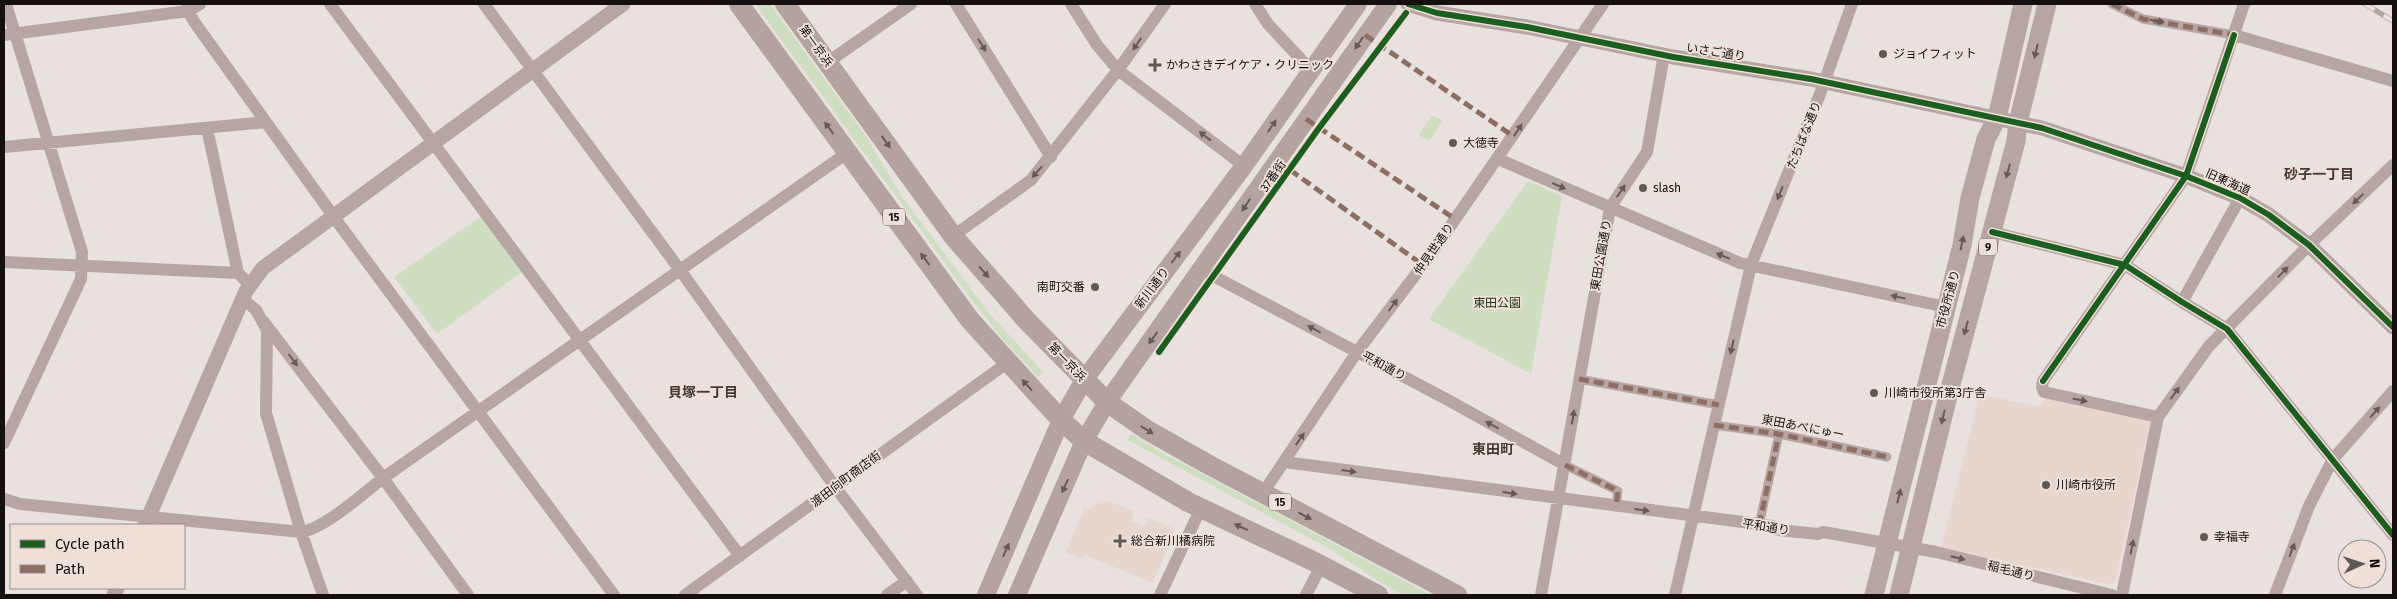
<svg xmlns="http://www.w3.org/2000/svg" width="2397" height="599" font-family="'Fira Sans','Noto Sans JP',sans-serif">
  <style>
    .built { fill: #e6d6cd }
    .green { fill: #cfddc0 }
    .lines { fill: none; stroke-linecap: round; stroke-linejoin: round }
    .pedestrian { stroke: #b6a5a2; stroke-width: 9 }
    .minor { stroke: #b6a5a2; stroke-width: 12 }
    .tertiary { stroke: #b6a5a2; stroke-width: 15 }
    .secondary { stroke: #b5a39f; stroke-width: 18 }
    .primary { stroke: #b7a5a2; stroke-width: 19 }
    .trunk { stroke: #b4a29e; stroke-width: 20 }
    .rail-casing { stroke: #afa5a2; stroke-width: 5.5 }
    .rail { stroke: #eee0d8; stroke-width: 4; stroke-dasharray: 11; stroke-linecap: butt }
    .quiet { stroke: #8d6e63; stroke-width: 5; stroke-dasharray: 10 5; stroke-linecap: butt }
    .cycleway-casing { stroke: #eee0d8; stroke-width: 9 }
    .cycleway { stroke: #1b5e20; stroke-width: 6 }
    .oneway { fill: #665a58 }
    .oneway2 { fill: #655a56 }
    .oneway3 { fill: #645956 }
    .poi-dot { fill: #5f5956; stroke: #eee0d8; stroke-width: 2 }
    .labels { text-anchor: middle; stroke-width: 4; stroke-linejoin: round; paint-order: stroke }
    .shield { fill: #eee0d8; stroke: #564e4a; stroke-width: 1 }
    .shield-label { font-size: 11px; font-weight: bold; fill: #15100d }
    .street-label { font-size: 12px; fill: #15100d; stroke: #eee0d8 }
    .poi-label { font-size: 12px; fill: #15100d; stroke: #eee0d8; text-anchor: start }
    .park-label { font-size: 12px; fill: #1f380f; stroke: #eee0d8 }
    .neighbourhood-label { font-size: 14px; font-weight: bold; fill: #463b34; stroke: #eee0d8 }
  </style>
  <rect width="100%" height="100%" fill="#e9e1dd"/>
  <path class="built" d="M1980,394l58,13 5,-7 9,-1 95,20 3,5 -35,158 -8,2 -166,-37z
    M1106,500l28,11 -3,10 13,5 4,-8 27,11 -22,54 -68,-28 -2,4 -17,-7 18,-44 4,2 8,-6 8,-1z"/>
  <path class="green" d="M755,4h15l95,131 38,63 86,115 54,59 -5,5 -38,-41 -31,-40z
    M1432,115l10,6 -13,20 -10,-6z
    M1528,181l34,15 -31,178 -102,-55z
    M483,215l39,57 -85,62 -43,-57z
    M1131,434l32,19 268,142h-27l-21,-11 -53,-35 -202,-109z"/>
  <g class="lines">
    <path class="pedestrian" d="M2112,4l31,15 91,16
      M1579,379l140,26
      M1714,425l65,9 108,23
      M1565,465l53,26 -2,16
      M1759,525l20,-91"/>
    <path class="minor" d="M188,4v7l7,12 144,201 275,371
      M330,4l410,552
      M484,4l196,266 156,218 81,107
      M956,4l95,153
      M1071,4l26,41 21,25 126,96
      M1255,4l13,20 43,46
      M4,35l184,-24 12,-7
      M2234,35l159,46
      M828,62l83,-58
      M207,128l31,145 12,12
      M4,147l262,-25
      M1498,159l242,104 206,44
      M1992,232l133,33 57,37 45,27 166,206
      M953,236l78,-56 87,-110 47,-66
      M4,262l234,11
      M1202,270l246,130 117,65
      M243,299l13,11 11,20 -1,83 35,119 22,63
      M2182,302l58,-104
      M263,321l120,157 85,117
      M2158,417l-114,-25 -2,-5 1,-6 143,-205 58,-172
      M4,443l77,-164 1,-27 -76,-248
      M1284,462l489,64 5,4 40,4 5,-2 113,20 176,43
      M1263,493l94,-141 75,-99 171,-249
      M4,499l16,5 281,28c23,-3 63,-39 82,-54l464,-325
      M685,595l322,-232
      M887,595l20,-14
      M1160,595l41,-87
      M1306,595l15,-29
      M1541,595l69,-387 37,-56 17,-97
      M1675,595l76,-330 69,-171 32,-90
      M2122,595l36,-178 51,-71 100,-101 84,-80
      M2275,595l34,-89 24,-47 60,-68"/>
    <path class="tertiary" d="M1408,4l29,9 90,14 146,30 138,22 231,49 144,48 54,22 29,17 40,30 84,82
      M145,525l101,-234 17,-23 360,-264
      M114,595l3,-7"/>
    <path class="secondary" d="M986,595l75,-175 23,-40 160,-214 114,-162
      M1017,595l67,-154 23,-39 281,-398"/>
    <path class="primary" d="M1874,595l88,-350 8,-47 16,-59 11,-21 26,-114
      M1899,595l49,-199 68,-255 2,-18 29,-119"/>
    <path class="trunk" d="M739,4l231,316 91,100 23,21 104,61 127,60 63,33
      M785,4l168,232 75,86 79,80 40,28 64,36 246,129"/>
    <defs>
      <path id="rail" d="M2365,4l28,17"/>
    </defs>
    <use href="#rail" class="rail-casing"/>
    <use href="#rail" class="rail"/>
    <path class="quiet" d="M2112,4l31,15 91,16
      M1365,35l148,101
      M1306,119l149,100
      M1290,170l133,95
      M1579,379l140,26
      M1714,425l65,9 108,23
      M1565,465l53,26 -2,16
      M1759,525l20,-91"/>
    <defs>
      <path id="cycleway" d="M1408,4l29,9 90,14 146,30 138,22 231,49 144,48 54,22 29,17 40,30 84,82
        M1992,232l133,33 57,37 45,27 166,206
        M1159,352l160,-224 87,-115
        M2043,381l143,-205 48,-141"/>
    </defs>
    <use href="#cycleway" class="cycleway-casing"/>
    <use href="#cycleway" class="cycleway"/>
  </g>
  <defs><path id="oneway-solid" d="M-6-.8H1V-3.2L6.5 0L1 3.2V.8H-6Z" transform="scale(1.25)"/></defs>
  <g class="oneway">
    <use href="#oneway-solid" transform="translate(2157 21) rotate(10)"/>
    <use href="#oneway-solid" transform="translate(1137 44) rotate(125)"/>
    <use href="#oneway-solid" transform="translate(982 45) rotate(58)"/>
    <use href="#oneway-solid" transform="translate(2036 51) rotate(104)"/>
    <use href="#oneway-solid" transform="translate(1518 130) rotate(-57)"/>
    <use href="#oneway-solid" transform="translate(1205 136) rotate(-142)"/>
    <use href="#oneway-solid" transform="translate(2008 171) rotate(105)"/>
    <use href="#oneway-solid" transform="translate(1037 172) rotate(131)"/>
    <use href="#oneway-solid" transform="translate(1559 186) rotate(24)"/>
    <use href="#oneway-solid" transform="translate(1621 191) rotate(-56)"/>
    <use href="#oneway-solid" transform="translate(1780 193) rotate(112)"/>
    <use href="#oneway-solid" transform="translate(2358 199) rotate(137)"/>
    <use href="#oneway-solid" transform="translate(1962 243) rotate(-78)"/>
    <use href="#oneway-solid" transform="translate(1723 256) rotate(-157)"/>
    <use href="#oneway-solid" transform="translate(2283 272) rotate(-46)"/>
    <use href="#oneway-solid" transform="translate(1898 297) rotate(-168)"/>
    <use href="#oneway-solid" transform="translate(1393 305) rotate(-53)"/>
    <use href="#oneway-solid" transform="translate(1966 328) rotate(105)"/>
    <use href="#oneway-solid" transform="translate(1314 329) rotate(-152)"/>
    <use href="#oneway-solid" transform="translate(1732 347) rotate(103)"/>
    <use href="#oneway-solid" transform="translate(293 360) rotate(53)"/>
    <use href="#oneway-solid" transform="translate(2175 393) rotate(-54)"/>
    <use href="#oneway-solid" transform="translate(2080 400) rotate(12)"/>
    <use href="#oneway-solid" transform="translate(2375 412) rotate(-48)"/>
    <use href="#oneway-solid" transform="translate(1573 417) rotate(-81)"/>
    <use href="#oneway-solid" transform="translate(1943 417) rotate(104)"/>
    <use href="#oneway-solid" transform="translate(1492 425) rotate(-151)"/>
    <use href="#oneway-solid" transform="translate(1300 439) rotate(-55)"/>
    <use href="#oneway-solid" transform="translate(1349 471) rotate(8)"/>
    <use href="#oneway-solid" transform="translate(1510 493) rotate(8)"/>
    <use href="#oneway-solid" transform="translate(1899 496) rotate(-76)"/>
    <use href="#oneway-solid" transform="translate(1642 510) rotate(8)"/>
    <use href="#oneway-solid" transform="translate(2132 547) rotate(-79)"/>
    <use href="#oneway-solid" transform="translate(2292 550) rotate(-69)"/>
    <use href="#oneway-solid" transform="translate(1958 558) rotate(14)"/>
  </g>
  <g class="oneway2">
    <use href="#oneway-solid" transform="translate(1359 43) rotate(125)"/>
    <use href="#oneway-solid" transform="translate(1272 126) rotate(-55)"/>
    <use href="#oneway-solid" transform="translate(1246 205) rotate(124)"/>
    <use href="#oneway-solid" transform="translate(1176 257) rotate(-53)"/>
    <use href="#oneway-solid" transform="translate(1153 338) rotate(126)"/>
    <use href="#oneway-solid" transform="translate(1065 486) rotate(114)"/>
    <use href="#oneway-solid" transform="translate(1006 550) rotate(-66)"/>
  </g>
  <g class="oneway3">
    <use href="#oneway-solid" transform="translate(829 128) rotate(-126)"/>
    <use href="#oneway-solid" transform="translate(886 142) rotate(54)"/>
    <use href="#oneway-solid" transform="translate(925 259) rotate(-126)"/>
    <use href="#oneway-solid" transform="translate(984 272) rotate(49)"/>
    <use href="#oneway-solid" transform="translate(1027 385) rotate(-132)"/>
    <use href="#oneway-solid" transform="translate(1147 430) rotate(32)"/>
    <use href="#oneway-solid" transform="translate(1305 516) rotate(28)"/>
    <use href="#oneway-solid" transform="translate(1241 527) rotate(-155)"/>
  </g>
  <g class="poi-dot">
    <circle cx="1883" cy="54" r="5"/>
    <path d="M1152.5 57.5h5v5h5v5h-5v5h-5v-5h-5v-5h5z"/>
    <circle cx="1453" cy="143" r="5"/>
    <circle cx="1643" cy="188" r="5"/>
    <circle cx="1095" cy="287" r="5"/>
    <circle cx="1874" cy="393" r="5"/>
    <circle cx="2046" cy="485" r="5"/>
    <circle cx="2204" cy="537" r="5"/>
    <path d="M1117.5 533.5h5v5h5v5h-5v5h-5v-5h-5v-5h5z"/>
  </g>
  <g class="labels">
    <g class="shield">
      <rect x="883" y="208.5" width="22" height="17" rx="4"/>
      <rect x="1979" y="238.5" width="18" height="17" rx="4"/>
      <rect x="1269" y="493.5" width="22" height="17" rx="4"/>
    </g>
    <g class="shield-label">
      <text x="894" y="221">15</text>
      <text x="1988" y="251">9</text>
      <text x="1280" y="506">15</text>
    </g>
    <g class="street-label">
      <text transform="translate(816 46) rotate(54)" y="4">第一京浜</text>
      <text transform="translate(1716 52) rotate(9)" y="4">いさご通り</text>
      <text transform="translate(1804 135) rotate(-68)" y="4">たちばな通り</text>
      <text transform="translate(1273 176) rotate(-55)" y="4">37番街</text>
      <text transform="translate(2228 182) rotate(24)" y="4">旧東海道</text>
      <text transform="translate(1434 249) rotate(-55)" y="4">仲見世通り</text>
      <text transform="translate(1601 255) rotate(-80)" y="4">東田公園通り</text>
      <text transform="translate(1152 288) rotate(-53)" y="4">新川通り</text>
      <text transform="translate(1948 299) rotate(-75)" y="4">市役所通り</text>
      <text transform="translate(1067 362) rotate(46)" y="4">第一京浜</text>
      <text transform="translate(1384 366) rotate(28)" y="4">平和通り</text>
      <text transform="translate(1803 427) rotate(11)" y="4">東田あべにゅー</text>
      <text transform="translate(846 479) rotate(-37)" y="4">渡田向町商店街</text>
      <text transform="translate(1766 527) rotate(9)" y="4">平和通り</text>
      <text transform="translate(2011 571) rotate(14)" y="4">稲毛通り</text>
    </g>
    <g class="poi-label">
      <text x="1893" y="58">ジョイフィット</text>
      <text x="1166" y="69">かわさきデイケア・クリニック</text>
      <text x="1463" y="147">大徳寺</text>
      <text x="1653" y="192">slash</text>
      <text x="1085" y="291" text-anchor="end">南町交番</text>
      <text x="1884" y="397">川崎市役所第3庁舎</text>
      <text x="2056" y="489">川崎市役所</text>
      <text x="2214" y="541">幸福寺</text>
      <text x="1131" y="545">総合新川橘病院</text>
    </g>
    <g class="park-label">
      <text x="1497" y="307">東田公園</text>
    </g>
    <g class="neighbourhood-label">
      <text x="2319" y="179">砂子一丁目</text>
      <text x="703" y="397">貝塚一丁目</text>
      <text x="1493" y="454">東田町</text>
    </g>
  </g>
  <rect width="2397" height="599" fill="none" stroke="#15100d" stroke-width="10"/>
  <rect x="10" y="524" width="175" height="65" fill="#eee0d8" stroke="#978d87"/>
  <rect x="20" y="540" width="25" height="8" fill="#1b5e20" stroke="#978d87"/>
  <text x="55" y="549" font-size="15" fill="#15100d">Cycle path</text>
  <rect x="20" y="565" width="25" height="8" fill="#8d6e63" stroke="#978d87"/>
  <text x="55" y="574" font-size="15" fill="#15100d">Path</text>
  <g transform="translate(2362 564) rotate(87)"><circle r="24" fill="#eee0d8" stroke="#978d87"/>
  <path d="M0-4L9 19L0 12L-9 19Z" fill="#5f5956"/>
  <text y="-8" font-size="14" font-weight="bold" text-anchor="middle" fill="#15100d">N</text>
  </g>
</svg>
